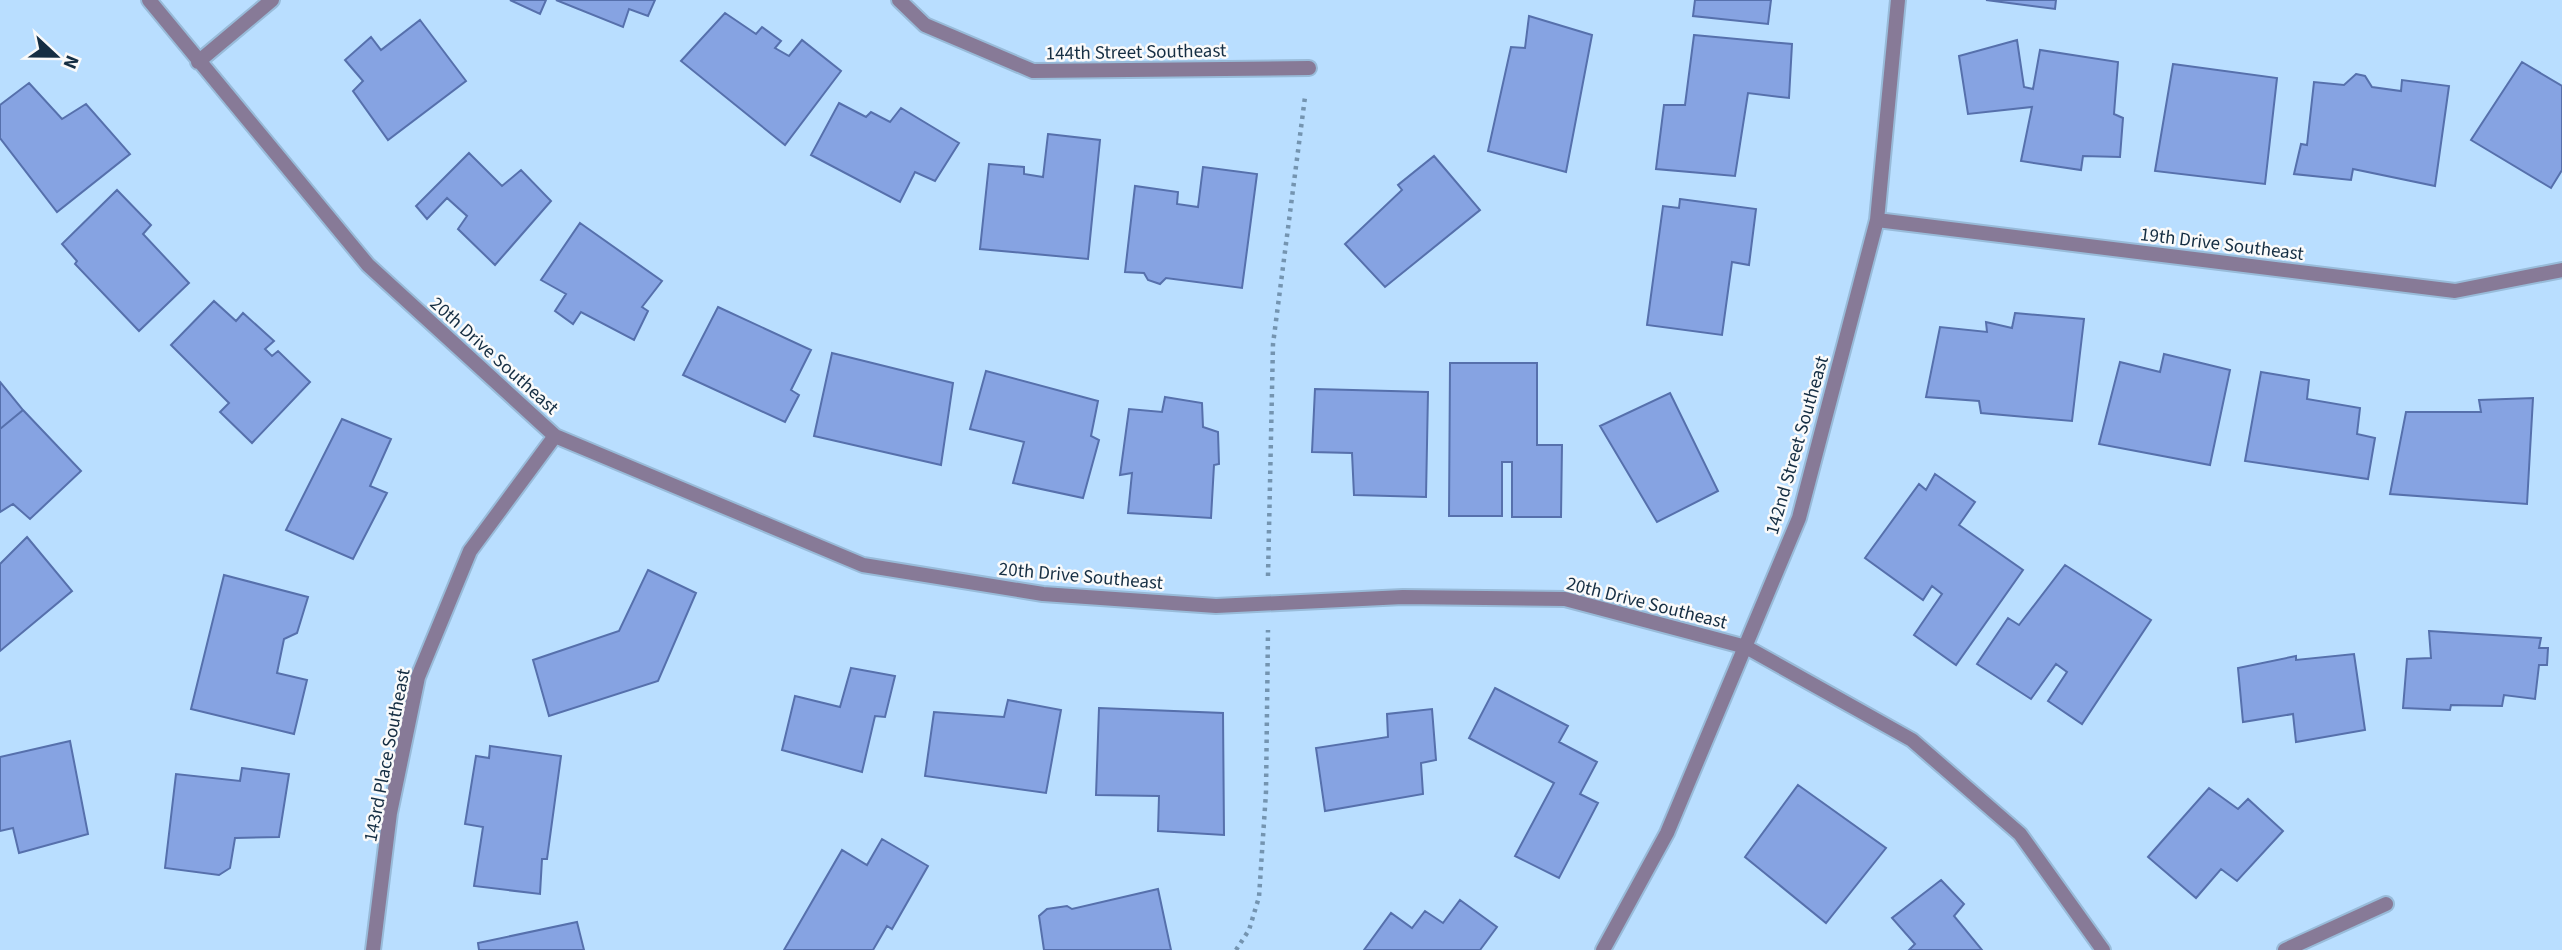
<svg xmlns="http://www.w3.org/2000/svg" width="2562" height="950" font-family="'Source Sans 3',sans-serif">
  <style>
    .building { fill: #86a3e2; stroke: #5670ac; stroke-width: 2 }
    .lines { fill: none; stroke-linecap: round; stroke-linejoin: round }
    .minor-casing { stroke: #98bbd9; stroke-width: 18 }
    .path { stroke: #7494b0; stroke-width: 4.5; stroke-dasharray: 3.5 5; stroke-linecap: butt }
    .minor { stroke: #877a97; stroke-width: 14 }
    .labels { text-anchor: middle; stroke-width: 5; stroke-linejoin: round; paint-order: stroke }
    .street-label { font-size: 19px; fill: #152e43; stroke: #fafafa }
  </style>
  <rect width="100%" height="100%" fill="#b9deff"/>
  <path class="building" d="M510,0h36l-6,14z
    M556,0h99l-7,16 -19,-7 -6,18z
    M1695,0h76l-3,24 -75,-8z
    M1986,0h70l-1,9z
    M725,13l31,21 6,-7 19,14 -6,7 14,8 13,-16 39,31 -56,74 -104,-84z
    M1529,16l63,19 -26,137 -78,-21 23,-104 14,1z
    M420,20l46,61 -78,59 -35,-49 10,-10 -18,-21 26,-23 10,13z
    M1694,35l98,9 -3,54 -41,-5 -13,83 -79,-7 8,-64h21z
    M2017,40l7,47 9,2 7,-39 78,12 -4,52 9,4 -3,39 -37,-1 -2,14 -60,-9 11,-54 -64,7 -9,-58z
    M2522,62l40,24v84l-11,18 -80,-48z
    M2173,64l104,14 -12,106 -110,-13z
    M2356,74l9,2 7,11 29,4 1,-11 47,6 -14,100 -82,-17 -2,11 -57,-6 7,-30 6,1 7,-63 30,3z
    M29,83l33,36 24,-15 44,50 -73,58 -57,-74v-33z
    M839,103l27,14 5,-5 19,10 11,-14 58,35 -24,38 -20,-9 -15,30 -89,-47z
    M1048,134l52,6 -12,119 -108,-10 9,-85 35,3v7l19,3z
    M469,153l33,33 19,-16 30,31 -56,64 -37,-36 9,-13 -20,-18 -20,21 -11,-13z
    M1434,156l46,54 -95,77 -40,-43 57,-54 -4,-5z
    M1203,167l54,7 -15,114 -76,-10 -6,6 -12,-4 -4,-7 -19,-1 10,-86 43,6 -1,12 21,3z
    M117,190l34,35 -8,9 46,49 -50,48 -64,-67 2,-3 -15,-17z
    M1680,199l76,10 -7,56 -17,-3 -10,73 -75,-10 16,-119 16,2z
    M580,223l82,58 -20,26 6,4 -14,29 -53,-28 -8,12 -18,-13 11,-17 -25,-14z
    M214,301l22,20 7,-8 31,28 -9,8 7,7 6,-5 32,31 -58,61 -32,-31 9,-9 -58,-58z
    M718,307l93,43 -20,40 8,5 -14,27 -102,-47z
    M2015,313l69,6 -12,102 -91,-8 -2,-12 -53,-4 14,-70 47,5 -1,-10 26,6z
    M832,353l121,30 -12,82 -127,-29z
    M2164,354l66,16 -20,95 -111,-21 21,-82 40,10z
    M1450,363h87v82h25l-1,72h-49v-55h-10v54h-53z
    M986,371l112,30 -7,35 8,4 -16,58 -70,-15 11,-41 -54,-13z
    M2261,372l48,8 -2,19 53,9 -3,26 18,4 -7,41 -123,-18z
    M0,382l23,28 -23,19z
    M1315,389l113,3 -2,105 -72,-2 -2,-42 -40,-1z
    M1670,393l48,98 -61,31 -57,-96z
    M1165,397l37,6 1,24 15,5 1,32 -5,1 -3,53 -83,-5 4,-40 -12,2 9,-66 33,3z
    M2533,398l-6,106 -137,-10 16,-82h75l-2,-12z
    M23,410l58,61 -51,48 -17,-15 -13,8v-83z
    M342,419l49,20 -21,47 17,7 -34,66 -67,-29z
    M1935,474l40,28 -16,23 64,45 -67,95 -42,-30 28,-41 -10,-8 -9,14 -58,-42 54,-74 7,6z
    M27,537l45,54 -72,60v-87z
    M2065,565l86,55 -69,104 -34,-23 19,-29 -11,-8 -25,35 -54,-35 31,-46 11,7z
    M648,570l48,23 -38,88 -109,35 -16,-56 86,-29z
    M224,575l84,22 -11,36 -13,6 -7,34 30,7 -13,54 -103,-25z
    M2429,631l112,7 -2,10h9l-1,17h-8l-4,34 -31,-4 -2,11 -51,-1 -1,5 -47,-2 4,-49 24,-1z
    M2354,654l11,76 -69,12 -3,-28 -50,8 -5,-54 58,-12v4z
    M851,668l44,8 -10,41 -10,-1 -13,56 -80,-22 13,-54 45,11z
    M1495,688l73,38 -9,16 38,20 -17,32 18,9 -39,75 -44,-22 39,-73 -85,-45z
    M1008,700l53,10 -15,83 -121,-17 9,-64 70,5z
    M1099,708l124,5 1,122 -66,-4 1,-35 -63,-1z
    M1432,709l4,51 -15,3 2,31 -98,17 -9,-63 72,-11 -1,-23z
    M70,741l18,93 -69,19 -6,-25 -13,3v-74z
    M490,746l71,10 -14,103h-5l-2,35 -66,-8 9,-59 -18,-3 11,-68 13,2z
    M242,768l47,6 -10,63 -44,1 -5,30 -11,7 -54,-7 11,-94 64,7z
    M1798,785l88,63 -60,75 -81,-66z
    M2209,788l29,21 10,-10 35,32 -46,50 -16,-12 -25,29 -48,-41z
    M882,839l46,27 -36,63 -5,-3 -14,24h-89l58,-100 25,15z
    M1941,880l23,24 -10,12 28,34h-73l6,-6 -23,-26z
    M1158,889l13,61h-127l-5,-34 8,-7 20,-3 5,3z
    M1460,900l37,27 -17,23h-116l27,-37 21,15 13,-17 18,12z
    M577,922l7,28h-105l-1,-7z"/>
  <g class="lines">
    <defs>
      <path id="minor" d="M149,0l219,265 187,171 308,129 180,29 173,12 187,-9 162,2 181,48 166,93 108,94 83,116
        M899,0l26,25 108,46 276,-3
        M198,62l74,-62
        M1877,220l578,71 107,-21
        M373,950l17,-137 28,-136 52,-126 85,-115
        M1603,950l64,-117 132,-315 78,-298 21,-220
        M2285,950l101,-46"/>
    </defs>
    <use href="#minor" class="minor-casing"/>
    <path class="path" d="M1268,576l5,-232 32,-247
      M1236,950l13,-20 10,-33 7,-105 2,-162"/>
    <use href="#minor" class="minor"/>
  </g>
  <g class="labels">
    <g class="street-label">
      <text transform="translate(1136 51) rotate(-1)" y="7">144th Street Southeast</text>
      <text transform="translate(2222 243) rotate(7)" y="7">19th Drive Southeast</text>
      <text transform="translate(495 355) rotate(42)" y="7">20th Drive Southeast</text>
      <text transform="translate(1796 445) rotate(-74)" y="7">142nd Street Southeast</text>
      <text transform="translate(1081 575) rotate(5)" y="7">20th Drive Southeast</text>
      <text transform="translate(1647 602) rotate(14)" y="7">20th Drive Southeast</text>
      <text transform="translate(386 755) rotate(-79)" y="7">143rd Place Southeast</text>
    </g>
  </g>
  <g transform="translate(56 56) rotate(112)" stroke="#fafafa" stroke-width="5" paint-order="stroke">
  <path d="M0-5L12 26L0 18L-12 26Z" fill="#152e43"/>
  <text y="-10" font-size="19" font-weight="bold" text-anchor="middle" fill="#152e43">N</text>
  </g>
</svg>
